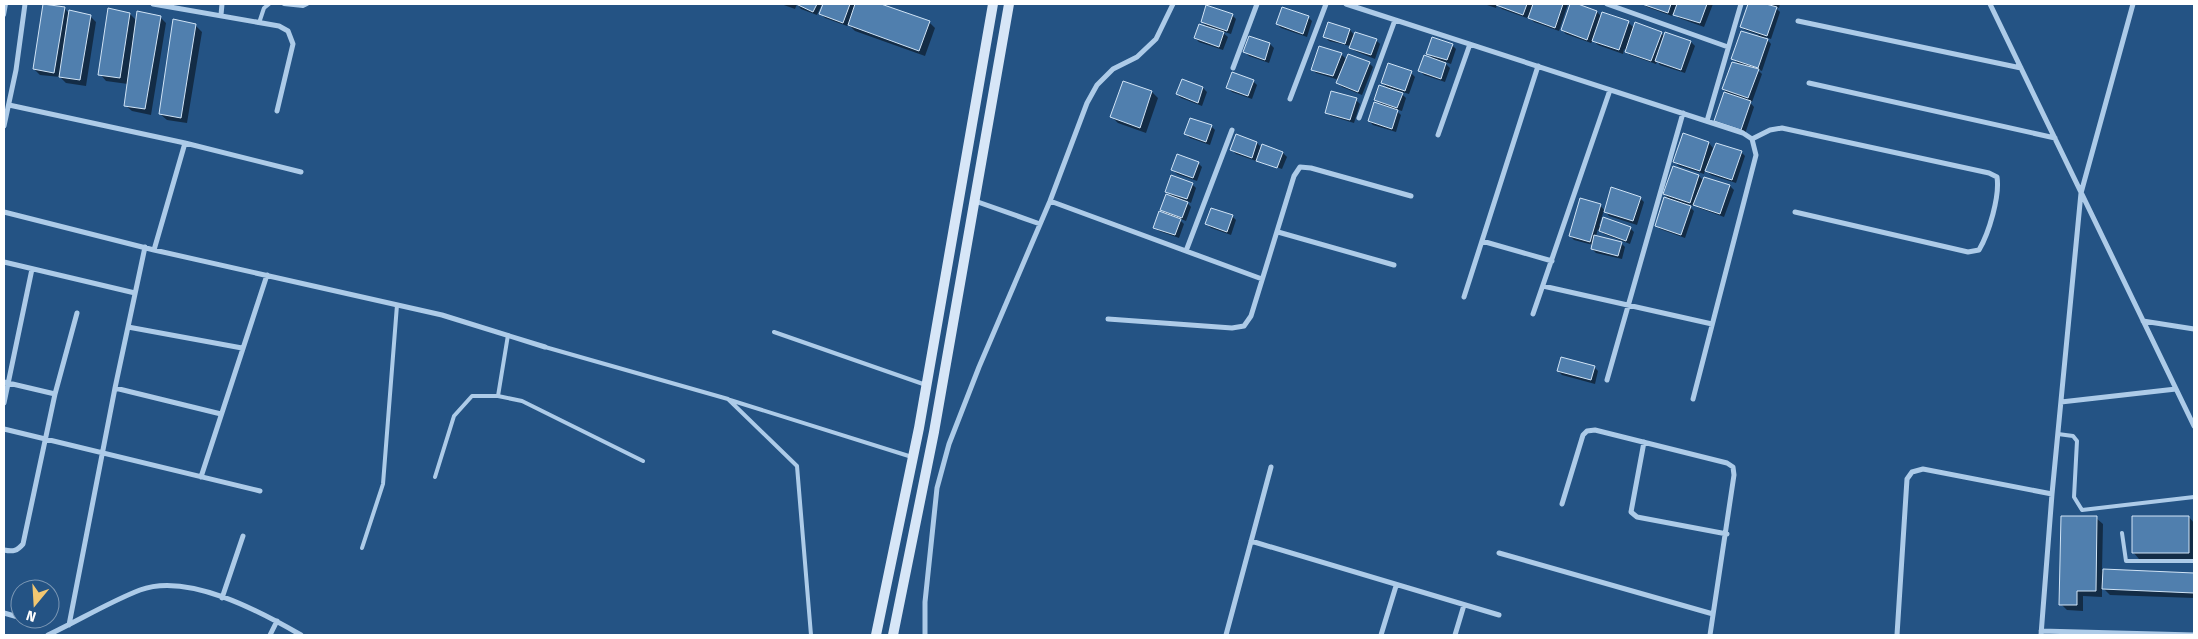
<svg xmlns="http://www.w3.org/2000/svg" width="2198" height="639" font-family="'Fira Sans',sans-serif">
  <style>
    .shadow { fill: #0007 }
    .building { fill: #507fae; stroke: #d1e4f6 }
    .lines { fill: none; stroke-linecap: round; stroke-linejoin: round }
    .lane { stroke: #adcbe8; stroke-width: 4 }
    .street { stroke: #adcbe8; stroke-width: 5 }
    .secondary { stroke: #d7e6f7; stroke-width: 10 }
  </style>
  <rect width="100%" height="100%" fill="#245384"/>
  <path class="shadow" d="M44,4l20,4 5,5 21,3 6,6 -10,64 -20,-3 -6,-6 -20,-2 -6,-6z
    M781,4h41l-5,11 -16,-6 -4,-5 -2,5z
    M825,4h52l52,18 6,6 -10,28 -70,-25 -7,-7 -1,2 -22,-8 -4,-4z
    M1484,4h84l-9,27 -25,-9 -6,-6 -1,2 -25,-9 -5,-4 -1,3z
    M1571,4l26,8 5,5 26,5 6,6 27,5 3,3 1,-3 26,9 4,4 -10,27 -25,-8 -3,-4 -1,3 -26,-9 -6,-6 -1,5 -25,-9 -5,-5 -2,3 -25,-9 -4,-4z
    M1643,4h70l-9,23 -25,-9 -6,-5 -1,3 -25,-9z
    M1750,4h30l-1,4 -5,-2 6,6 -9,27 -6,-2 6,7 -9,27 -5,-2 5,5 -10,28 -4,-2 6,7 -9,27 -26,-9 11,-29 -7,-7 16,-24 -6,-7 26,-23 -14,-5 -4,-4z
    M130,14l7,7 23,-4 6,6 -15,92 -19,-4 -7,-6 3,-21 -22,-3 -6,-7z
    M1232,15l4,4 -5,15 -10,-3 7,6 -5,13 -24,-8 -4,-4 14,-9 -7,-7z
    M1308,17l4,4 -5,16 -26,-9 -4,-4z
    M195,25l7,7 -15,91 -20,-3 -7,-6z
    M1350,30l5,6 21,4 4,4 -5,15 -20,-8 -5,-5 -21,-5 -4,-4z
    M1250,37l20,7 4,4 -5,15 -20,-7 -4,-4z
    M1452,45l4,4 -5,15 -8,-3 7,7 -5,14 -21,-7 -4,-4 14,-11 -6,-7z
    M1341,54l6,6 22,3 4,4 -11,28 -20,-8 -4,-4 1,-3 -23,-7 -4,-4z
    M1411,73l4,4 -6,17 -10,-3 7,7 -4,13 -7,-2 6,6 -5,17 -23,-7 -4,-4 14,-15 -7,-7 14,-9 -8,-7z
    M1183,81l20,7 4,4 -5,14 -21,-8 -4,-4z
    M1253,81l4,4 -5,14 -20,-7 -4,-4z
    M1123,82l29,10 6,6 -12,35 -28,-10 -6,-6z
    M1356,100l4,4 -6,19 -23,-7 -5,-4z
    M1211,126l4,4 -5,15 -20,-7 -4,-4z
    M1684,135l25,8 4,5 -2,5 2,1 28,-2 4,4 -9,27 -25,-8 -6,-6 -1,5 -25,-8 -5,-5z
    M1257,143l5,5 21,5 4,4 -5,12 -22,-8v2l-4,-4v2l-20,-7 -4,-4z
    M1198,163l4,4 -5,14 -20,-7 -4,-4z
    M1699,176l5,5v-2l26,7 4,4 -10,27 -25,-9 -5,-4v2l-7,-2 7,7 -9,27 -25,-9 -4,-4 15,-24 -7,-7z
    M1192,184l4,4 -5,15 -6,-3 6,7 -5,14 -8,-3 6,6 -5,14 -20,-7 -4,-4 13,-11 -6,-6 11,-12 -6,-7z
    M1640,198l4,4 -7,23 -28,-9 -5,-6 -5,16 31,2 4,4 -4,12 -26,-10 -6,-5 -2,7 25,7 4,4 -3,12 -26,-6 -4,-4 1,-4 -19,-5 -4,-4 30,-31 5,6z
    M1232,216l4,4 -5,15 -20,-7 -4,-4z
    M1594,367l4,4 -3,13 -33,-9 -4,-4z
    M2189,517l5,6v36h-55l-6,-7z
    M2096,518l7,6 -1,47 92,3v24l-84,-3 -8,-8v10l-19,-1v15l-16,-1 -6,-6z"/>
  <path class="building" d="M43,4l22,3 -11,66 -21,-4z
    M796,4h21l-4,8z
    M823,4h27l-7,19 -24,-9z
    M855,4h26l49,17 -11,30 -71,-26z
    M1497,4h30l-4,11 -27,-10z
    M1533,4h30l-8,24 -27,-10z
    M1570,4h8l19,7 -10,29 -26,-10z
    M1642,4h29l-3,9z
    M1677,4h30l-7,19 -27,-8z
    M1748,4h18l11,3 -10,29 -27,-9z
    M1206,5l27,9 -6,17 -26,-9z
    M1282,7l27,9 -6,18 -27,-10z
    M108,8l22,5 -10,65 -22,-3z
    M69,10l22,5 -11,65 -21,-3z
    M137,11l24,5 -16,93 -21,-3z
    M1602,12l27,9 -10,29 -27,-9z
    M173,19l23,5 -15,94 -22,-4z
    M1328,22l22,7 -5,15 -22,-7z
    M1635,22l27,10 -11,29 -26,-9z
    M1199,24l25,8 -5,15 -25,-9z
    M1741,31l27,8 -10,29 -27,-9z
    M1355,32l22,7 -6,16 -22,-7z
    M1665,32l26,9 -10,29 -26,-9z
    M1249,36l21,7 -5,17 -22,-8z
    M1432,37l21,7 -6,16 -21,-6z
    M1319,46l23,7 -9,23 -22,-6z
    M1348,54l22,8 -12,30 -22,-9z
    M1424,55l22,8 -5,16 -23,-8z
    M1732,62l27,7 -11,29 -26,-9z
    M1388,63l24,8 -7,20 -24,-8z
    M1232,72l22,8 -6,16 -22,-8z
    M1182,79l21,8 -5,16 -22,-9z
    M1123,81l29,10 -12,37 -30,-11z
    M1379,85l24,8 -6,15 -23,-8z
    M1331,91l26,7 -7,22 -25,-7z
    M1724,92l27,9 -10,29 -27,-9z
    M1374,102l24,8 -6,19 -24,-8z
    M1190,118l22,7 -6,17 -22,-8z
    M1683,133l26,9 -9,29 -27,-9z
    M1236,134l21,8 -5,16 -22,-8z
    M1716,143l26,8 -10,29 -27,-9z
    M1262,144l21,8 -6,16 -21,-7z
    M1177,154l22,8 -6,16 -22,-8z
    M1673,166l26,9 -9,28 -27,-9z
    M1171,175l22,8 -6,16 -22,-7z
    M1704,177l26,8 -10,29 -27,-9z
    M1611,187l30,10 -8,24 -29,-9z
    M1166,194l22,8 -6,16 -22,-8z
    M1664,197l27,9 -10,29 -26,-9z
    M1580,198l21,6 -11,38 -21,-6z
    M1211,208l22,7 -6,17 -22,-8z
    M1159,211l22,8 -6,16 -22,-7z
    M1603,217l28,10 -5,14 -27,-10z
    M1594,235l28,7 -4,14 -27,-7z
    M1561,357l34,9 -4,14 -34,-9z
    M2061,516h36l-1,75h-19v14h-18z
    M2132,516h57v37h-57z
    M2103,569l91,4v20l-92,-4z"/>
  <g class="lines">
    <path class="lane" d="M284,4l19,2 4,-2
      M4,15l2,-11
      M259,23l5,-15 5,-4
      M774,332l152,53
      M545,347l183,52 69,67 14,169
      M498,396l10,-61
      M730,400l182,57
      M2058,434l15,2 4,5 -3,56 8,13 112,-13
      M435,477l19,-61 18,-20h26l24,5 121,60
      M2122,533l4,28h68
      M362,548l21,-64 14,-179"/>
    <path class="street" d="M153,4l126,22 9,5 5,13 -16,67
      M1346,4l397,129 9,6 4,16 -63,244
      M1607,4l121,43
      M1990,4l204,422
      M221,15l1,-11
      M1798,21l223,47
      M1233,68l24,-64
      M1809,83l246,55
      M1290,99l36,-95
      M9,105l176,38 116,29
      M1359,118l36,-98
      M1707,121l34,-117
      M4,126l12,-56 9,-66
      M1438,135l32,-91
      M1752,139l18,-9 12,-2 207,45 8,4c3,19 -8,56 -18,73l-11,2 -173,-40
      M975,201l65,23
      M1050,201l212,78
      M4,212l150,38 288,65 103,32
      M1278,232l116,33
      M1482,241l70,20
      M154,250l31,-107
      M1186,251l46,-121
      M4,262l131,31
      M1543,286l169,38
      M1464,297l74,-231
      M1533,314l77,-224
      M1108,319l124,9 12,-2 7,-10 43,-140 6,-9 11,1 100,28
      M2143,321l51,8
      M128,327l114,21
      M1607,380l76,-267
      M4,382l51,12
      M115,388l106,26
      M2061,402l115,-13
      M4,403l28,-134
      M4,429l256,62
      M1644,442l-13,70 6,5 90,17
      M201,477l66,-202
      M1562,504l21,-69 4,-4 8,-1 132,33 6,4 1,8 -24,160
      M1251,541l248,74
      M4,550c9,2 13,1 19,-6l32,-150 22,-81
      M1499,553l214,61
      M222,598l21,-62
      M4,613l14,4
      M69,625l46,-237 30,-141
      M2041,631l153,4
      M48,635c30,-14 61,-33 92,-45 48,-18 121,22 161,45
      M270,635l7,-14
      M925,635v-33l12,-114 12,-44 30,-77 71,-166 37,-98 10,-18 16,-16 24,-12 19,-18 17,-35
      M1226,635l45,-168
      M1381,635l15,-49
      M1455,635l9,-30
      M1897,635l10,-156 5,-7 11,-3 129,25
      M2041,635l11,-141 29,-301 52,-189"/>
    <path class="secondary" d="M876,635l43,-207 74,-424
      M893,635l41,-203 75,-428"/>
  </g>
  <rect width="2198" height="639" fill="none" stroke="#ffffff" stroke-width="10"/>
  <g transform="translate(35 604) rotate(198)"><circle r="24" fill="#245384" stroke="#7c98b5"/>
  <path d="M0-4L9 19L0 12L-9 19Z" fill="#f2c771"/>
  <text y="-8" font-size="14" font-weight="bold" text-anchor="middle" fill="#ffffff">N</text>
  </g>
</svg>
